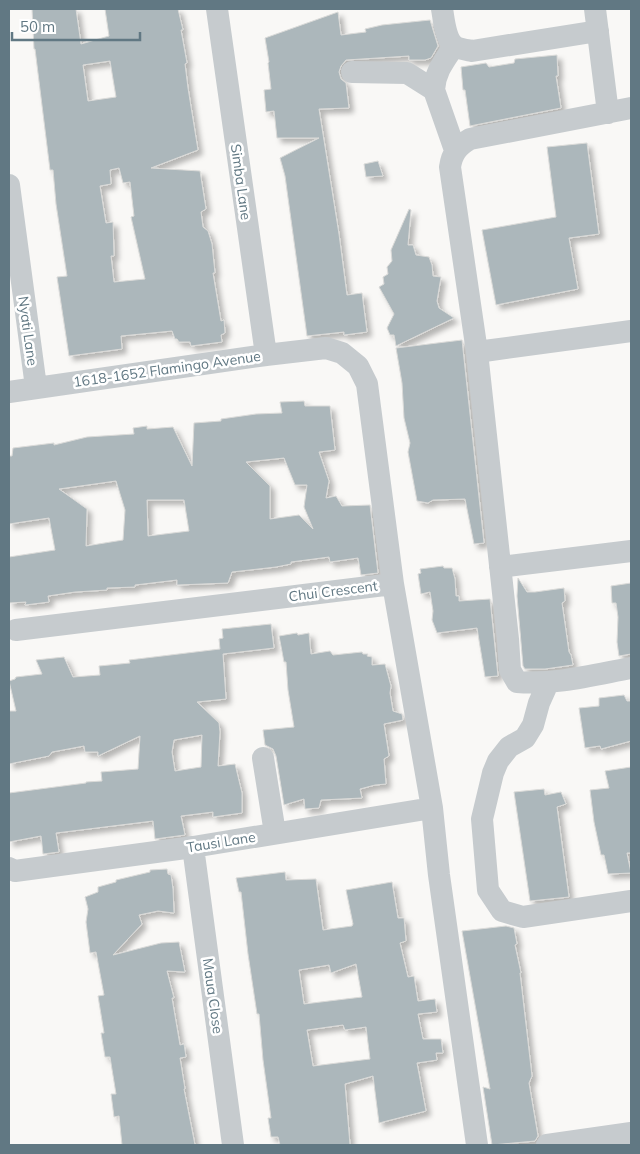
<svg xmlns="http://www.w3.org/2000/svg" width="640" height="1154" font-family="Mulish,sans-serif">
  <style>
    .building { fill: #acb7bb; stroke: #dadad8; fill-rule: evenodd; filter: url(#shadow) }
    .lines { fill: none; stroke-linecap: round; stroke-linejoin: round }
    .minor { stroke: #c6cbce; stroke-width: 22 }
    .labels { text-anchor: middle; stroke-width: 5; stroke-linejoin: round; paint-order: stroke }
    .street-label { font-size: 14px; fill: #617883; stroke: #fff }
  </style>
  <defs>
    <filter id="shadow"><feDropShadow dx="4.5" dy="4.5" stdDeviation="2.5" flood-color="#0004"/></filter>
  </defs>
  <rect width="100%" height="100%" fill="#f9f8f6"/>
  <path class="building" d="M32,9h44l5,35 28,-8 -4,-27h73l5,21h-2l6,33 -2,1 3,24 10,62 -47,18 49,3 6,38 -5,3 2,15 5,4 4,13 3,29h-2l8,48 3,-1 1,13 -4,2 1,7 -31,4 -1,-4h-11l-2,-3h-2l-3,-8 -51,5 1,13 -53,7 -12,-79 10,-1 -11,-72 -3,-34h-3l-15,-121h-1zM110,61l6,36 -28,4 -5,-36zM119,168l4,15 7,-1 4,34 -3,1 14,62 -31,3 -3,-26h3l-1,-34 -7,1 -6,-37 11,-2 -1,-14z
    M338,12l3,23 25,-3 -1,-3 17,-4 48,-5 8,26 -7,12 -6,2h-16v-4l-63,4 -5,6 -2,6 2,7 5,4 3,25 -30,1 20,125 8,61 15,-2 5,39 -23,3v-3l-37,4 -22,-160 -5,-18 39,-20h-42l-3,-27 -8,1 -2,-22 7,-1 -3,-26 1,-1 -4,-24z
    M557,55l1,21h-2l5,32 -91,18 -5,-36h-2l-2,-23 25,-4 3,4 25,-4 1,-4z
    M587,143l12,91 -30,4 9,51 -82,16 -14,-75 74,-13 -9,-70z
    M378,161l5,15 -17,1 -2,-13z
    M409,209l2,1 -3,35h5l3,10 13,2 3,8 1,11 8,1 -4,24 2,7 15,10 -58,28 -2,-11h-4l-3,-7 7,-14 -15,-27 5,-3 -1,-7 5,-3 -1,-7 5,-6 -1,-11z
    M462,340l22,203 -10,1 -9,-45 -32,1 -5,3 -11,-2 -9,-49 2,-9 -6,-25 -2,-35 -6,-35z
    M304,401l1,5h25l5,44 -16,2 10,29 -3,17 10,-2 6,10 28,-1 8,68 -17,2 -3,-17 -28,4 -1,-5 -38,5v2l-15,3 -44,5 -4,11 -51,2v-5l-42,5v2l-28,1v2l-32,2 -27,4 1,6 -24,3 1,-3 -17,1v-46l46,-7 -6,-32 -40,6v-68h3l1,-8 41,-5v2l33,-8 47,-3 -1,-6 14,-2v3l26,-2 19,39 2,-43 27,-2v-2l35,-5 26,-1 -2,-11zM284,458l11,27h12l-3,22 9,22 -14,-14 -29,4v-33l-24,-24zM116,481l9,29 -2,30 -37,6 1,-37 -28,-20zM147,500h37l5,31 -41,5z
    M443,566l1,2h8l3,11 1,17h3v5l31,-2 8,77 -13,1 -8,-49 -40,5 -5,-13 1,-9 -3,-19 -9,2 -3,-20 3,-1 -1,-4z
    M518,578l9,14h8l29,-4 1,13 -3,2 7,49 2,3 2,10 -28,4h-20l-2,-3 -6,-70z
    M631,583v71l-12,2 -2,-14 1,-25 -2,-14h-4l-1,-17z
    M271,624l3,24 -51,6 3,45 -29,3 22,21 1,9 -2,34 17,-2 7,29v20l-29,4v-5l-32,4 4,19 -30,4 -2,-18 -97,12 3,19 -16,2 -2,-18 -32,6v-49l77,-10v-1l16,-1 -1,-9 37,-3 2,-33 -42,20v-4h-13l-1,-6 -32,6 -3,4 -40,8v-53h7l-7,-30 6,-2 1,-2 26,-3 -6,-14 28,-3 9,20 27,-2 -1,-9 31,-3 -1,-3 91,-11 -1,-10 4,-1 -1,-9zM202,735l-1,32 -26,4 -3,-19 2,-12z
    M297,633l1,2 11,-2 2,21 19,-3 3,4 29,-3 1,2h5l-1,2 5,1v8l13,-1 6,22 -1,7 3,18 9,3 1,6 -19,4 5,32 -5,3 2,25 -11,1 -15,4 2,9 -41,2 -2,8 -14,1 -1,-10 -20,6 -8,-49 -3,-7 -8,-4 -2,-15 31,-3 -6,-37 -2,-28h-2l-5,-26z
    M624,695l3,6h4v40l-30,8 -1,-3 -15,2 -6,-40 20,-2v-8z
    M631,767v86h-4l4,20 -23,1 -4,-19h-3l-7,-33 -4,-32 19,-2 -4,-17z
    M544,789l1,6 16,-3 5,12 -9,3 12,90 -39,4 -16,-109z
    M167,869l1,5 3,1 2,14 1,24 -16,-2 -19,4 3,9 -29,31 48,-12 18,-1 6,30 -18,-1 7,27h-2l8,47 4,-1 2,13 -6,1 5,31h-1l11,56h-73l-3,-29 -5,1 -3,-23h5l-6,-37h-5l-4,-24h3l-6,-37 6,-1 -8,-43 -6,1 -4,-31 2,-13 -3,-12 13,-5v-5l18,-5v-2l34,-8v-2z
    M285,872l1,8 30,-1 7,51 29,-4 1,-2 -7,-34 46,-8 6,36h6l2,23 -6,2 8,34 6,-1 4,25 17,-2 2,13 -19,2 5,25h18l2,14h-7l1,7 -20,3 9,48 -47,12 -6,-47 -28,8 5,61h-70l-2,-8h-7l-3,-19h3l-8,-58 -4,-46h-2l-9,-60 -7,-62h-2l-3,-14zM356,964l6,33 -58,7 -5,-34 30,-5 2,8zM343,1025l2,5 21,-3 4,32 -57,7 -6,-36z
    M506,926l8,2 3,16 -2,1 6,28h-1l12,103 -3,7 9,53 -3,5 -43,4 -9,-58 7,2 -28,-158z"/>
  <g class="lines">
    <path class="minor" d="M217,9l49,346
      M442,9c2,10 3,32 14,38 4,2 11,3 16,4l126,-20
      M595,9l13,104
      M352,72l55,1 27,17 21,60
      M434,90c1,-18 10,-29 20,-44
      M631,108l-161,31c-12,7 -18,14 -20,28l27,185 31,287 2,31 7,12c38,3 76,-7 114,-14
      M9,185l27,202
      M477,352l154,-21
      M9,392l257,-37 60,-7 16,5 16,13 9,18 26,200 -377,46
      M500,567l131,-16
      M393,584l39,224 7,67 38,270
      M548,683l-9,20 -6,22 -8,13 -16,9 -11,14 -5,12 -11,46 6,71 14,21 21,6 108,-16
      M263,758l12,75
      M193,847l40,298
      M9,868l6,3 178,-24 239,-39
      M547,1145l84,-12"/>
  </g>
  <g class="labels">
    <g class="street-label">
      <text transform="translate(241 182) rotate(82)" y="5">Simba Lane</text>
      <text transform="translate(28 331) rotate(82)" y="5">Nyati Lane</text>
      <text transform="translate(167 369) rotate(-8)" y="5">1618-1652 Flamingo Avenue</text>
      <text transform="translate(333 591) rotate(-7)" y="5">Chui Crescent</text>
      <text transform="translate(221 842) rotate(-9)" y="5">Tausi Lane</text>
      <text transform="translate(213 996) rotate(82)" y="5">Maua Close</text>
    </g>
  </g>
  <rect width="640" height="1154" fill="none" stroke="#617883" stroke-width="20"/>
  <path d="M12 32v8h128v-8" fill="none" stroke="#617883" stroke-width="2.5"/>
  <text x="20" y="32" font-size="15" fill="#617883" stroke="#ffffff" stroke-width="4" paint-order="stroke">50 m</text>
</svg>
